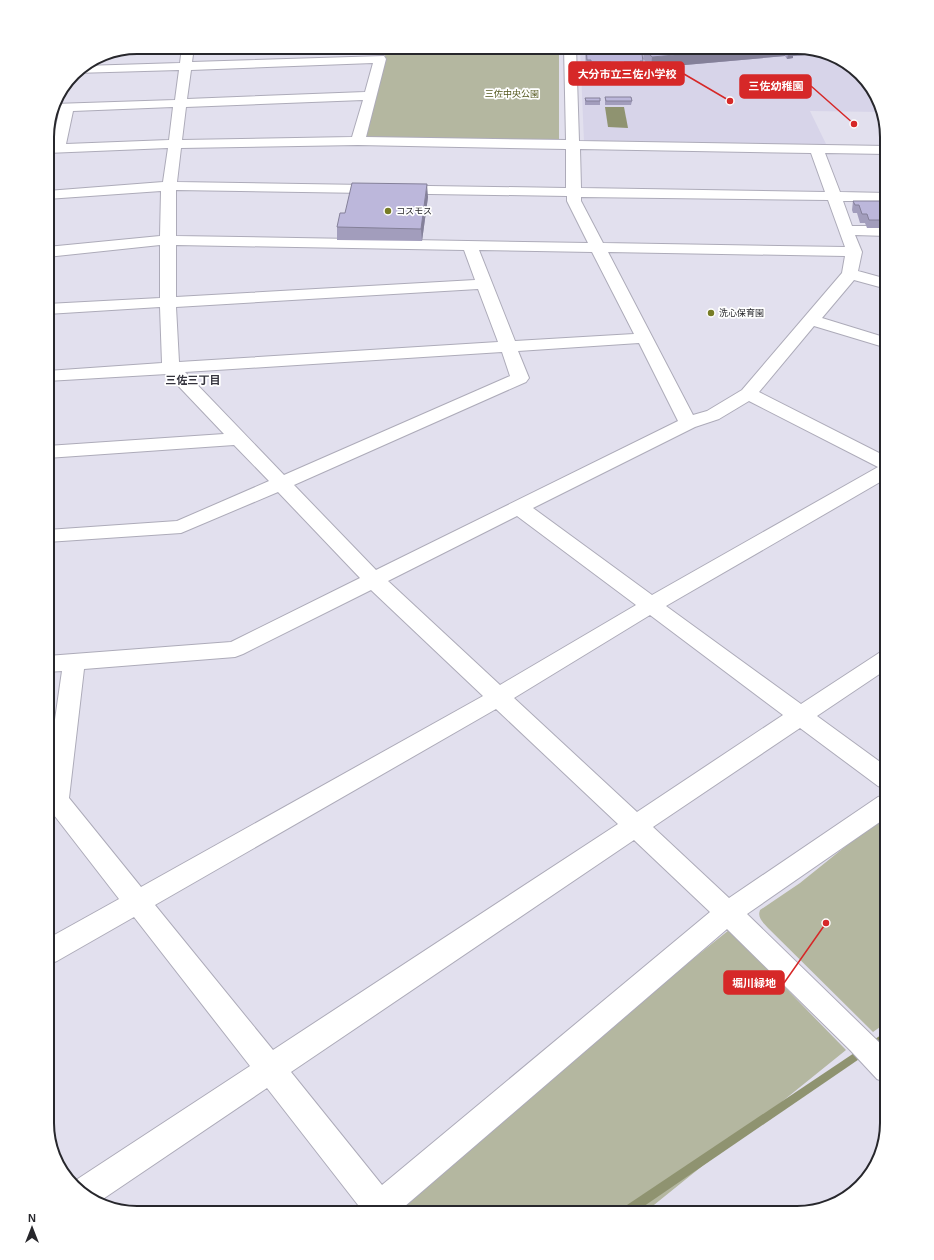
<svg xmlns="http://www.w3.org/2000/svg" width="934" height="1260" font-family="Helvetica,'Noto Sans JP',sans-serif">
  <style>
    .built { fill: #d7d4e9 }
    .green { fill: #b4b7a0 }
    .water { fill: #8f9370 }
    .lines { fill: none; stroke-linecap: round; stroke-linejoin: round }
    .stream { fill: #8f9370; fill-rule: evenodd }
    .minor-casing { stroke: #adabb9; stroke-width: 2 }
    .minor { fill: #fff; fill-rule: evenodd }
    .wall { fill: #a29dbc }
    .shaded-wall { fill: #848099 }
    .building { fill: #bcb7db; stroke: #848099 }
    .poi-dot { fill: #777c26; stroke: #fff; stroke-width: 1.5 }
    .labels { text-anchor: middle; stroke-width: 3.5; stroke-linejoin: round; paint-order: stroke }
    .far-park-label { font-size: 9px; fill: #53571d; stroke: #fff }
    .far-poi-label { font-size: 9px; fill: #27272c; stroke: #fff; text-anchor: start }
    .neighbourhood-label { font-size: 11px; font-weight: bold; fill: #35343e; stroke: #fff }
    .rim { fill: none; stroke: #27272c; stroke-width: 2 }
    .leader { fill: none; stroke: #d62828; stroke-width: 1.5 }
    .callout-dot { fill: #d62828; stroke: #fff; stroke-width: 1.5 }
    .callout { fill: #d62828; stroke: #d62828; stroke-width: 1.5 }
    .callout-label { font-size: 11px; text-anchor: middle; font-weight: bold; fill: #fff }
  </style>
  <rect width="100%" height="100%" fill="#e2e0ee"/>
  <path class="built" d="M580,47h223l39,12 33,33 5,20 -70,-1 17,35 -243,-4z"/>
  <path class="green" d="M387,47h172v95l-190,-3 -3,-2z
    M53,109l9,2 -10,33 -5,2v-15z
    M887,813v209l-14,10 -105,-104c-5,-6 -11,-10 -8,-18l40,-27z
    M729,930l117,120 -202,163h-267z"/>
  <path class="water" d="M605,107h19l4,21 -20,-1z"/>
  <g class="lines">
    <path class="stream" d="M887,1031v9l-253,173h-14l1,-4z"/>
    <defs>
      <path id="minor" d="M182,47h12l-2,15 192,-6 2,3 -20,78 200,3 -2,-93h12l3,94 308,5v8l-62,-1 15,39 47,1v8h-44l9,25h35v10l-32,-1 7,17 -4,19 29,8v10l-33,-9 -32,38 65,20v10l-73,-22 -55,66 128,65v21l-221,128 135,98 78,-51 8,-3v19l-70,47 70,51v22l-9,-3 -78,-58 -147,99 76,71 149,-101 9,-2v22l-140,97 140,136v33l-10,-4 -27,-29 -123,-121 -330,284h-42l3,-8 -91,-117 -170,115 -5,-2 -19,-19 177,-116 -116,-149 -77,44 -10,4v-26l72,-40 -72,-93v-31l15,-104 -15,1v-16l184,-14 129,-64 -82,-86 -97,41 -134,9v-12l130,-9 92,-40 -35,-36 -187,13v-12l177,-12 -57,-60 -120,7v-10l115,-8 -2,-56 -113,7v-10l113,-6v-53l-113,12v-10l113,-11 1,-45 -114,8v-8l116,-9 5,-34 -121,5v-8h5l7,-33h-7l2,-8 121,-4 4,-30 -104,3 8,-7 97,-3zM373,63l-8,29 -178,7 4,-29zM363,100l-11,37 -170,3 4,-33zM173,107l-4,33 -103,4 7,-33zM358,145l208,4v39l-389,-6 4,-34zM580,149l231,4 14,39 -244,-4zM176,190l391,6v5l21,42 -412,-7zM581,197l247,3 17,47 -242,-4 -22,-42zM176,245l288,5 11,30 -299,17zM479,250l113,2 42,82 -119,7zM608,252l237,4 -3,17 -100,117 -35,21 -14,4zM478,289l20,53 -319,20 -3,-55zM639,343l39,78 -302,149 -82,-85 232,-103 3,-4 -11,-27zM502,352l8,24 -226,99 -99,-103zM749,401l129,66 -226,128 -119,-87 162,-81 24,-8zM517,516l119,89 -136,80 -112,-104zM371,590l112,106 -342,191 -72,-89 15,-129 151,-12 8,-3zM650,615l133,100 -146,97 -123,-114zM496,709l122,115 -345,226 -118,-145zM634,840l76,72 -328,273 -91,-113z"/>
    </defs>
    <use href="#minor" class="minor-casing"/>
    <use href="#minor" class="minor"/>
  </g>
  <path class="wall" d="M585,47h56l2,14 -1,11h-2v2l-16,-1 -1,4h-12v-4h-21v-2h-4z
    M647,47h156l15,7 -25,2v2l-6,1 -2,-3 -134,12 -8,-9 1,-11h3z
    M605,97l27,4 -1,4h-26z
    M585,98l15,3v4h-15z
    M428,197l-6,44 -85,-1v-13z
    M853,201h34v27h-20l-2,-5h-5l-3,-10h-4l-1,-3z"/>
  <path class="shaded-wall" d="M766,47h37l15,5v2l-25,2v2l-6,1 1,-4 -3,-2v3l-134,12 1,-11z
    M427,184l1,13 -6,44 -1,-12z"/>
  <path class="building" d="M586,47h55l2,14h-3l1,1h-17v4h-12l-1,-4h-20v-2h-4z
    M660,47h106l-114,10 -8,-9z
    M791,52l2,2 -5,1 -3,-2z
    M605,97h26l1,4h-26z
    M585,98h15v3h-14z
    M352,183l75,1 -6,45 -84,-2 3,-14h5z
    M853,201h34v19h-18l-2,-6h-5l-3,-9h-4z"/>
  <g class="poi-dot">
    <circle cx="388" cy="211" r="4"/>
    <circle cx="711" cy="313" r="4"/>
  </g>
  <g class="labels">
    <g class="far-park-label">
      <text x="512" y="97">三佐中央公園</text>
    </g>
    <g class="far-poi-label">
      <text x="396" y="214">コスモス</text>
      <text x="719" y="316">洗心保育園</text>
    </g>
    <g class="neighbourhood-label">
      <text x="193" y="384">三佐三丁目</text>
    </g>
  </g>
  <path d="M0 0H934V1260H0ZM137 54H797A83 83 0 0 1 880 137V1123A83 83 0 0 1 797 1206H137A83 83 0 0 1 54 1123V137A83 83 0 0 1 137 54Z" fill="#fff" fill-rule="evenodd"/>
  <path class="rim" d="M137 54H797A83 83 0 0 1 880 137V1123A83 83 0 0 1 797 1206H137A83 83 0 0 1 54 1123V137A83 83 0 0 1 137 54Z"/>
  <path class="leader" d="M730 101L684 74M854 124L811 86M826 923L784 983"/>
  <g class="callout-dot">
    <circle cx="730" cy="101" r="4"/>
    <circle cx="854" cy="124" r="4"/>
    <circle cx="826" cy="923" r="4"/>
  </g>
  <g class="callout">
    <rect x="569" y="62" width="115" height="23" rx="4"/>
    <rect x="740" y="75" width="71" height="23" rx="4"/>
    <rect x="724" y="971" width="60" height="23" rx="4"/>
  </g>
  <g class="callout-label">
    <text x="627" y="78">大分市立三佐小学校</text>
    <text x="776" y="90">三佐幼稚園</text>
    <text x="754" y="987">堀川緑地</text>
  </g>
  <g transform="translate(32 1228)" stroke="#ffffff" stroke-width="3" paint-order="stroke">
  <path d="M0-3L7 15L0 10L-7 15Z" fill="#27272c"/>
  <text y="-6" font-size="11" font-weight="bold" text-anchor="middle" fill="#27272c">N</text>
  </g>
</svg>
